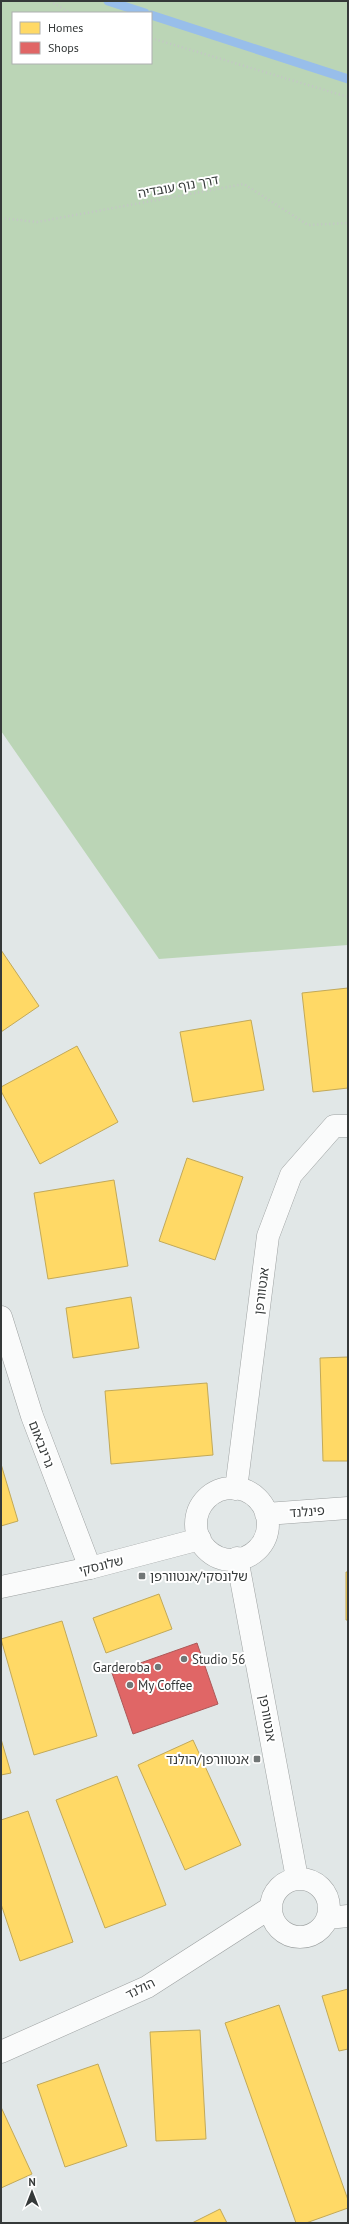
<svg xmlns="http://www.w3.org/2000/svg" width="349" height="2224" font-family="'PT Sans','Noto Sans Hebrew',sans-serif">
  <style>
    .green { fill: #bbd5b6; fill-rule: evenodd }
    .homes { fill: #ffd966; stroke: #c2a958 }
    .shops { fill: #e06666; stroke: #ad5858 }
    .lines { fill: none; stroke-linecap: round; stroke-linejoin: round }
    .stream { stroke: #98beea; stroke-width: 9 }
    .minor-casing { stroke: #9ea2a2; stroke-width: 23 }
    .tertiary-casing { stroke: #9ea2a2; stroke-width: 23 }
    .path { stroke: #c4c6c6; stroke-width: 2.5; stroke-dasharray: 1 3; stroke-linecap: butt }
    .minor { stroke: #fafbfb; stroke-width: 22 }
    .tertiary { stroke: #fafbfb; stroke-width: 22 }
    .poi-dot { fill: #717676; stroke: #fff; stroke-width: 1.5 }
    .labels { text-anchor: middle; stroke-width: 4; stroke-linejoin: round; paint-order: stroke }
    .street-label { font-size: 13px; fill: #353939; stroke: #fff }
    .poi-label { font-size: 13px; fill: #353939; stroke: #fff; text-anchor: start }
  </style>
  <rect width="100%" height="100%" fill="#e1e7e7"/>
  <path class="green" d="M1,1h347v944l-189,14 -158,-228zM13,13h138v50h-138z"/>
  <path class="homes" d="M1,950l38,56 -38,26z
    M348,988v100l-35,4 -11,-99z
    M251,1020l13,70 -71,12 -13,-70z
    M77,1046l41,76 -78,42 -39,-73v-4z
    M187,1158l56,19 -28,83 -56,-19z
    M114,1180l14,86 -80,13 -14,-86z
    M131,1297l8,51 -66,10 -7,-50z
    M348,1357v104h-25l-3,-103z
    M207,1383l6,72 -102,9 -6,-73z
    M1,1464l17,57 -17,5z
    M346,1572h2v48h-2z
    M159,1594l13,35 -66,24 -13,-35z
    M62,1621l35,115 -63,19 -33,-116z
    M1,1739l10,34 -10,2z
    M193,1740l48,105 -56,25 -47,-105z
    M117,1776l49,129 -61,23 -49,-128z
    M28,1811l45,131 -53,19 -19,-57v-84z
    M348,1989v60l-9,2 -17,-55z
    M279,2005l69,195v8l-42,15h-10l-71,-200z
    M200,2030l6,109 -50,2 -6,-109z
    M98,2064l29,82 -62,21 -28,-82z
    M1,2107l31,67 -31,14z
    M220,2209l7,14h-35z"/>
  <path class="shops" d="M197,1643l21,61 -85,30 -21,-61z"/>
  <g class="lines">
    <path class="stream" d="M108,1l37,12
      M151,15l197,64"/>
    <defs>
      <path id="minor" d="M1,1317l31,99 58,152
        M237,1558l60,320
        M271 1908a29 29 0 1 1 58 0a29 29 0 1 1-58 0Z
        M327,1918l21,-2
        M1,2052l146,-65 123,-79"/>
      <path id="tertiary" d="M196 1524a36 36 0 1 1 72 0a36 36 0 1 1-72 0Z
        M236,1489l32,-253 23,-61 43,-49h14
        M266,1514l82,-6
        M1,1587l89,-19 110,-29"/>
    </defs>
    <use href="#minor" class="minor-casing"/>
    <use href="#tertiary" class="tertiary-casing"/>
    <path class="path" d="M50,1l20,12
      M151,38l197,59
      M1,218l36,4 207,-38 64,41 40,-2"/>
    <use href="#minor" class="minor"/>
    <use href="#tertiary" class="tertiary"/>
  </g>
  <g class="poi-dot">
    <rect x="138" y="1572" width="8" height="8" rx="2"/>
    <circle cx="184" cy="1659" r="4"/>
    <circle cx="158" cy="1667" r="4"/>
    <circle cx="130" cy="1685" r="4"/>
    <rect x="253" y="1755" width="8" height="8" rx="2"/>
  </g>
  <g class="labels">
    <g class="street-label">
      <text transform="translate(178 186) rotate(-10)" y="5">דרך נוף עובדיה</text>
      <text transform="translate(261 1291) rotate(-83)" y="5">אנטוורפן</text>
      <text transform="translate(42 1444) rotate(69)" y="5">גרינבאום</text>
      <text transform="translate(307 1511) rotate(-4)" y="5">פינלנד</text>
      <text transform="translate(101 1565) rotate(-14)" y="5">שלונסקי</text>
      <text transform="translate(268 1718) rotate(80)" y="5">אנטוורפן</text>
      <text transform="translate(140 1988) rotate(-27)" y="5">הולנד</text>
    </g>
    <g class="poi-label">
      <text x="150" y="1581">שלונסקי/אנטוורפן</text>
      <text x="192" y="1664">Studio 56</text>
      <text x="150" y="1672" text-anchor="end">Garderoba</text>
      <text x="138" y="1690">My Coffee</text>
      <text x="249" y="1764" text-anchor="end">אנטוורפן/הולנד</text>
    </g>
  </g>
  <rect width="349" height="2224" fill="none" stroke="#353939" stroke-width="4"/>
  <rect x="12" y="12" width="140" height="52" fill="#ffffff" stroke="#aeb0b0"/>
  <rect x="20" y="22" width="20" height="12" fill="#ffd966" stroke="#aeb0b0"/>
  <text x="48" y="32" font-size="12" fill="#353939">Homes</text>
  <rect x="20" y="42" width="20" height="12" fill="#e06666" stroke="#aeb0b0"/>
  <text x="48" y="52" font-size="12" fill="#353939">Shops</text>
  <g transform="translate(32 2192)" stroke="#ffffff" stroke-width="3" paint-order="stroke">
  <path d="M0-3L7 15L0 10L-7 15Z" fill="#353939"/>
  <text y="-6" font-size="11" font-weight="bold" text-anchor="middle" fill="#353939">N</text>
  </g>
</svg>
